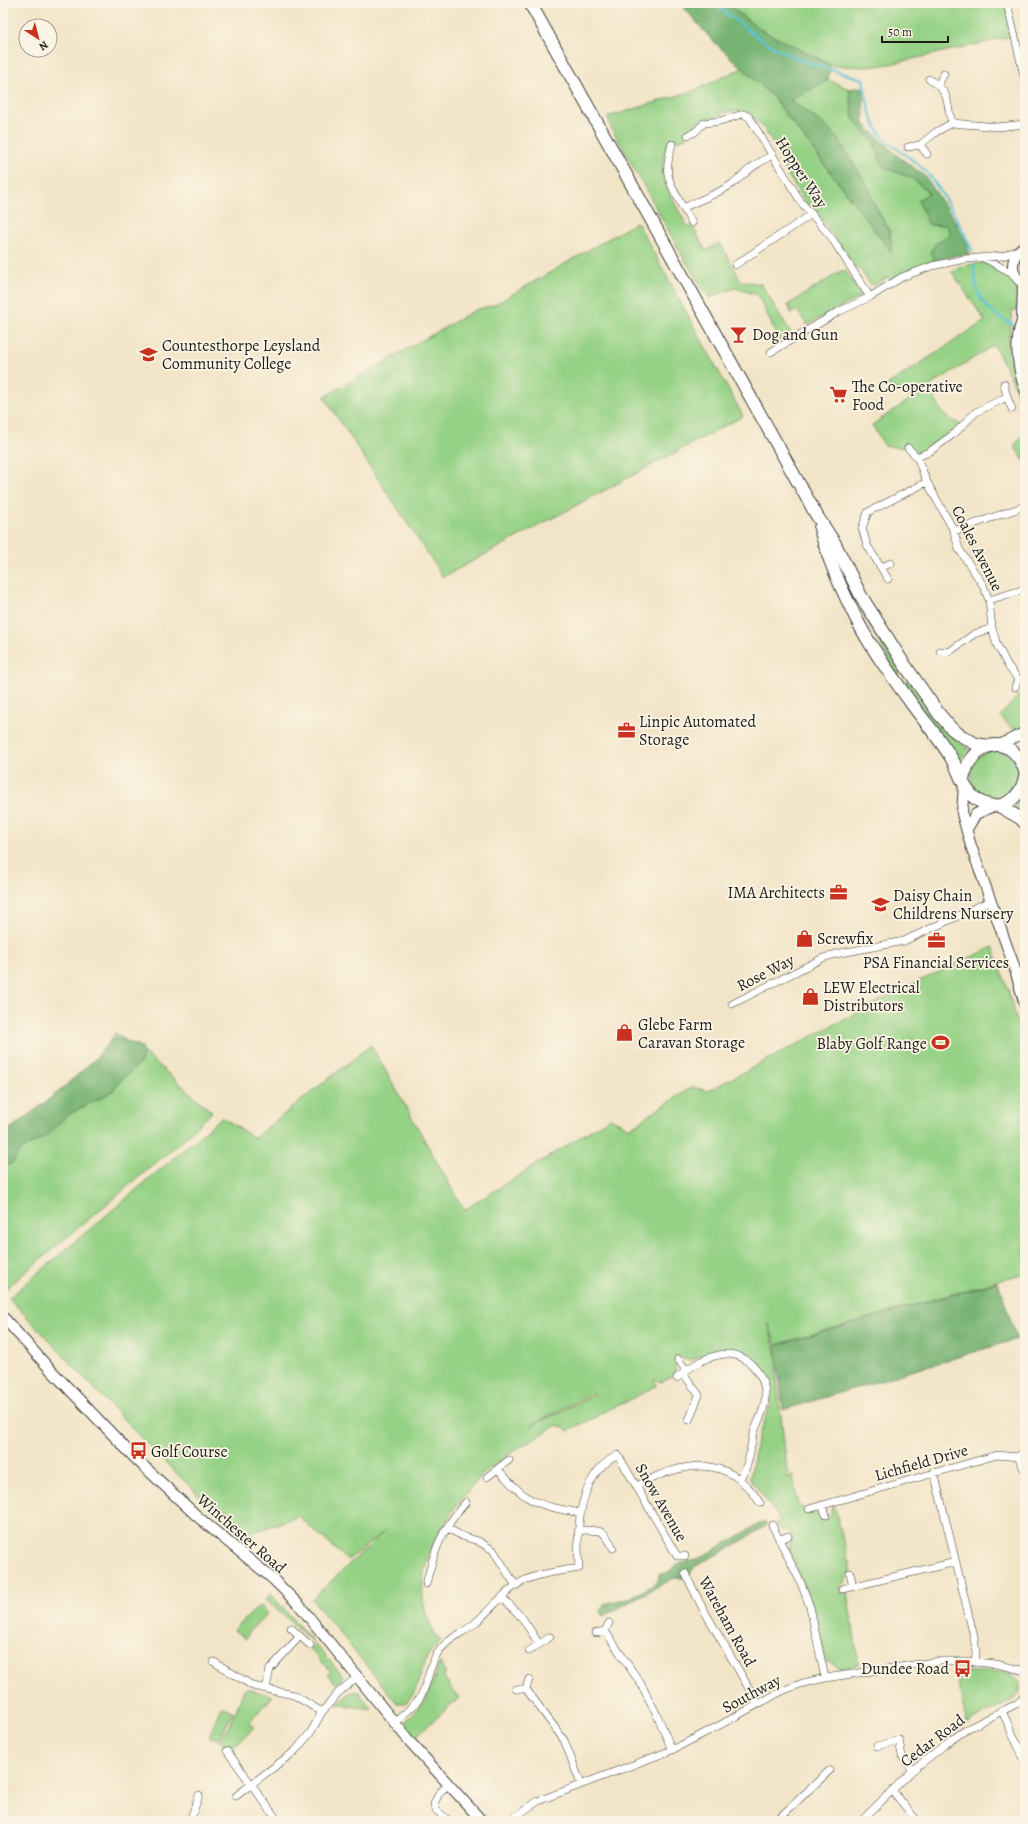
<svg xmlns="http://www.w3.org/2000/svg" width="1028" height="1824" font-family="Alegreya,serif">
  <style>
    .green { fill: #96d286; stroke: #597751; fill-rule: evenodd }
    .forest { fill: #78b473; stroke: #4a6848 }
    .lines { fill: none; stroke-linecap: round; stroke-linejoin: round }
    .stream { stroke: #5bc5d6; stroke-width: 2.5 }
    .street-casing { stroke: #3c3a36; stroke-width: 8 }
    .secondary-casing { stroke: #3c3a36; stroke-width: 12 }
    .primary-casing { stroke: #3c3a36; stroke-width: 14 }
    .street { stroke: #fff; stroke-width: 7 }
    .secondary { stroke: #fff; stroke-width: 10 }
    .primary { stroke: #fff; stroke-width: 12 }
    .labels { text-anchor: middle; stroke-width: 3.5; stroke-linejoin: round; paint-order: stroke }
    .street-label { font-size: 16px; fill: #1c1c1c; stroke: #fcf5e5 }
    .poi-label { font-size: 16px; fill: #1c1c1c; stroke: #fcf5e5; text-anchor: start }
  </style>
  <rect width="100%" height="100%" fill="#fcf5e5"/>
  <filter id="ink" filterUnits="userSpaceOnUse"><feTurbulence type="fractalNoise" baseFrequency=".025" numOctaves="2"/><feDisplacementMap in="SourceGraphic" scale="8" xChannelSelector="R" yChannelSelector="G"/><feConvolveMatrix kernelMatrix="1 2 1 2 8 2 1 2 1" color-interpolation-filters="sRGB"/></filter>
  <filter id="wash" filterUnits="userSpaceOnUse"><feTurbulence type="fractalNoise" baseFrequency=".012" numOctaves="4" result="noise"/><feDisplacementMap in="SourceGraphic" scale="16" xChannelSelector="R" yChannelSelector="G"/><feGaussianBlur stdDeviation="0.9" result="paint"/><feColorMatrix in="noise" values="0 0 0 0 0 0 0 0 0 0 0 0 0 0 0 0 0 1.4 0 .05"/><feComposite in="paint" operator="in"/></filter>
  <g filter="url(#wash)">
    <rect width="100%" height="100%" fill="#f2e4c7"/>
    <path class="green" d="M725,3h282l7,33 -124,28 -22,3 -34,-1 -73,-36z
      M742,68l30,28 119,156 -1,-20 -17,-30 -4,-14 -43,-62 -36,-26 38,-20 21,9 4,29 22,26 8,23 29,11 17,15 -11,7 11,25h18l3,10 -14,8 -5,9 3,9 -28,10 -16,9 -2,-3 -13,8h-4l-12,-17 -3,1 -22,-34 -32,-37 -19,-31 3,-2 -23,-38 -11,-12c-9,-5 -29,-6 -36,3 -19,1 -16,9 -31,15l1,5 -6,2 -10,-1c-18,34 2,59 18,88l4,-1 14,25 14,-8 21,38 20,3 30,49 -12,7 -21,-45 -23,-7 -26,10 -23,-36 -75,-135 -3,-10 88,-27z
      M637,222l106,194 -300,161 -119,-180 151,-87 19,-5z
      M1025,252v26c-8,-8 -10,-19 0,-26z
      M983,263c29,8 37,17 34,48l-5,-1 -4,35 1,15c19,23 16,33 16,62l-11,-38 -20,-39 -63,40c1,9 9,27 17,33 5,3 9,3 14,8l-45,31 -9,-9 -23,-2 -13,-21 40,-27 -25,-13 98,-64 -33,-49c7,-7 21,-8 31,-9z
      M841,271h5l16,25 -55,29 -10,-15 -6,3 -3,-8z
      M1025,432v30l-11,-16z
      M856,599l48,74 -7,1z
      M909,681c18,25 34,51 60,68l-9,12 -58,-79z
      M1025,689v38l-9,6 -16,-17z
      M971 775a24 24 0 1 1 48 0a24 24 0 1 1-48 0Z
      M1025,795v21l-12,-10z
      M993,947l15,42 17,61v223l-249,72 -8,-22 9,33v24l11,99 5,-4 5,31 3,-1 3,9 11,-2 8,7 8,-3v-7l3,-3 1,2 16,64c-5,5 -5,11 -12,15l1,6 7,-1 12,73 -19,4 -11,-7h-3l-13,-56 -24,-55v-6l3,-6 -3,-8h-6l-8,-7 6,-4 -31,-41 7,-38 14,-38 -1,-16 -6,-16 -15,-14 -18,-7 -6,-1 -16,3 -18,8 -8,-1 -3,-4 -7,6c7,10 -2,18 -12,21l-7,-3 2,7 -30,16 -30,13 1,2 -25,11 -4,3 -4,-4 -7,-2c-23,15 -49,27 -69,45 -8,6 -14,15 -21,23 -36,42 -64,97 -27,148 -6,6 -12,13 -15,21 -6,15 -7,29 -19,41h-9l-85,-104 75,-70 -39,31 -50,-44 -57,21 -97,-96 -135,-143 213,-181 32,21 117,-93 93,165 146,-92 20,10 62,-41 16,4 198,-104zM593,1393l1,2 -63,31v-1z
      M115,1033l32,22 65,57 -35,33 -174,146v-155l85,-68 16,-16z
      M271,1594l71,81v3l-4,7 -11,-10 4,-4 -22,-22 5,-6 -36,-33 -13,-10z
      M260,1605l6,6v4l-17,16 -3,8 -12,-9z
      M440,1662l5,11 -1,5 15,20 -44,39 -8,-10 -1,-6 20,-21z
      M955,1670c19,6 51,-6 65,13v9l-5,6 -48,25z
      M248,1689l25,7 -24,26 5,5 -10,11 -12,9 -2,-3 -4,4 -5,-7v-3l10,-15 13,-33z
      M353,1692h6l13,17 -35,-5 9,-9z
      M221,1706l13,6 -16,27 -9,-2z"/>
    <path class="forest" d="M680,3h45l36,27 70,35 -3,15 -38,20 36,26 12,13 31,49 4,14 17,31 2,20 -120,-157 -60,-56z
      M863,87l1,37 35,33 26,19 26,39 16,29 2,11h-12l-23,6 -3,-9 5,-9 14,-8 -3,-10h-18l-11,-25 11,-7 -17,-15 -29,-11 -8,-23 -22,-26 -4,-29z
      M121,1039c7,4 14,4 21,8l1,8 -2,7 -20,18 -9,12 -46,24 -18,19 -27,15 -9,13 -9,5v-34l52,-39 40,-36 16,-19z
      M998,1282l19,57 -234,71 -7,-65z
      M765,1521l2,4 -30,19 -43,23 -5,9 -6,2h-9l-71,38 -2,-5 3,-7 28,-7 26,-15 1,-8c11,1 13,-8 22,-12 4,-1 9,-1 13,-1z"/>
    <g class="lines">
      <path class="stream" d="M711,3c17,9 29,22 45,33 32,23 69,32 107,43 4,22 7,49 26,64 13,10 28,18 39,31 18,23 32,50 44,77
        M974,264c1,32 8,47 39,60"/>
    </g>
  </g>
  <g filter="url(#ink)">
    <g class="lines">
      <defs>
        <path id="street" d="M1007,3l18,77
          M929,79c23,15 16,21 23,44
          M938,85l6,-11
          M688,135l7,-3 9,-9 16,-2 23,-7 6,3 52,85 30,35 39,60
          M672,144c-9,32 -4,35 11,64 16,-8 35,-14 49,-24 15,-12 22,-20 41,-29
          M908,147l12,-2
          M927,154l-7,-9 16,-13 16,-9 46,4 27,-3
          M683,208l9,15
          M984,258l30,16
          M735,265l77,-51
          M771,352l67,-40 32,-15 32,-20 30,-11 33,-7 38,-3 15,-6
          M1004,384l3,13 5,12
          M908,448l9,9 10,25 27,49 5,18 24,36 6,15 3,28 5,17 11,21 10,13 -3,8
          M917,457l12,-5 26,-19 21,-21 31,-15
          M954,531l71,-25
          M882,567l9,-4
          M888,579l-21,-34 -5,-17 6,-16 59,-30
          M989,600l36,-11
          M940,651l9,1 25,-18 18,-6
          M732,1004l91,-46 13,-4 68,-13 86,-40
          M678,1359l8,11
          M683,1373l16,22 -10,25
          M677,1378c12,-10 25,-20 42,-23 26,-6 48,19 46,44 0,13 -9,24 -12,37 -4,16 -3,30 -14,43
          M1018,1457l7,14
          M498,1469c28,34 39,36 82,44
          M934,1472l40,165 2,16 -1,9
          M487,1477l22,-17
          M637,1486c45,-25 92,-33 123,17
          M822,1505l4,10
          M809,1509l188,-54 21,2 7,-7
          M772,1525l29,58 9,24 15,71
          M447,1528l15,8 16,5 15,9 23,36
          M579,1530c22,1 24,-3 34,18
          M779,1540l9,-4
          M685,1573l16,32 57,99
          M850,1573l3,13
          M426,1584c9,-35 15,-54 40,-82
          M842,1589l114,-27
          M502,1597l21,22 16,25
          M609,1623l-4,8 36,53 16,31 15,35
          M291,1628l19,17
          M596,1633l9,-2
          M529,1651l21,-14
          M214,1662l39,24 41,9 28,17
          M266,1689l4,-20 30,-33
          M516,1689h10l38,51 17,44
          M526,1689l3,-10
          M1002,1711l23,50
          M395,1722c8,-7 17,-14 24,-23 9,-13 9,-31 18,-45 9,-15 25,-20 38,-31 14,-12 25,-26 40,-37 18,-13 43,-14 64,-18 -3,-39 -1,-94 39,-113l59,101h8
          M877,1746l22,-6 3,16 11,14
          M227,1751l51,70
          M449,1784l-10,9 -5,11 2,6 13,11
          M892,1790l25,31
          M236,1796l59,-45 16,-19 11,-20 16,-19 19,-16
          M190,1821l9,-26
          M509,1821l29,-20 134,-51 48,-25 62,-34 21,-8 22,-5 115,-17h25l31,3 29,7
          M776,1821l53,-50
          M861,1821l52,-51 30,-24 24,-17 51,-26 5,-5 2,-6"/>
        <path id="secondary" d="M1025,246c-15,9 -17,29 0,38
          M1025,315c-12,21 -8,52 0,74
          M1022,320l1,-37
          M998,746l27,-14
          M964,784l-2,30 9,32 43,120 11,39
          M967,829l9,-15 17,-8
          M3,1317l45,50 87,91 63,59 76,63 26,26 111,137 71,78"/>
        <path id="primary" d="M530,3l287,513 17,26 27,54 41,65 37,53 12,14 9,7 16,9 13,2
          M820,528c8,33 24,67 40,98 15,28 35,55 54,81 13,18 28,34 39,54 8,14 11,31 26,40 21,13 43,-3 46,-25
          M963,780c7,-40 49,-49 62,-9
          M999,806l21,12 5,5"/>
      </defs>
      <use href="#street" class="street-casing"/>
      <use href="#secondary" class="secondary-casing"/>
      <use href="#primary" class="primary-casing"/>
      <use href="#street" class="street"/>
      <use href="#secondary" class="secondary"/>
      <use href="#primary" class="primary"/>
    </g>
  </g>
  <defs>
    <symbol id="bar-bare" viewBox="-9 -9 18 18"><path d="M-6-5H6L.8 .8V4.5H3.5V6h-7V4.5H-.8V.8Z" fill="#c8321e" stroke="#fcf5e5" stroke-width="2.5" paint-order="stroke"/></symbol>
    <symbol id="school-bare" viewBox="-9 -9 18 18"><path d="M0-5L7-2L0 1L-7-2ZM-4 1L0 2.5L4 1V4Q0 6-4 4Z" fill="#c8321e" stroke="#fcf5e5" stroke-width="2.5" paint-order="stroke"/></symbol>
    <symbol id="supermarket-bare" viewBox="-9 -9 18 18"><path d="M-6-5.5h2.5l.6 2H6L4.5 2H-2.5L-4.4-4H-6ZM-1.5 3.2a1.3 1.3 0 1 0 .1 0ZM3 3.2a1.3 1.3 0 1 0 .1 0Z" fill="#c8321e" stroke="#fcf5e5" stroke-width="2.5" paint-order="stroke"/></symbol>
    <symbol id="office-bare" viewBox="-9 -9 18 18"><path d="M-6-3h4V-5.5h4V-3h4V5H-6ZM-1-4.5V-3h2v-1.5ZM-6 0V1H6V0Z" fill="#c8321e" stroke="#fcf5e5" stroke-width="2.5" paint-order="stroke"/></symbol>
    <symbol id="shop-bare" viewBox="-9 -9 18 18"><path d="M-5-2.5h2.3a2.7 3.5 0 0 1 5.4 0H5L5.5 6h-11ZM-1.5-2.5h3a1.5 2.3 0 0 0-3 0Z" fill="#c8321e" stroke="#fcf5e5" stroke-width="2.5" paint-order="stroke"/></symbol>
    <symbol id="stadium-bare" viewBox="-9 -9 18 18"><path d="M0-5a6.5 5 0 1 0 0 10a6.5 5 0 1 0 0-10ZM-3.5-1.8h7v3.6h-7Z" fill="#c8321e" stroke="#fcf5e5" stroke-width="2.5" paint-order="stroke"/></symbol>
    <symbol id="bus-bare" viewBox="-9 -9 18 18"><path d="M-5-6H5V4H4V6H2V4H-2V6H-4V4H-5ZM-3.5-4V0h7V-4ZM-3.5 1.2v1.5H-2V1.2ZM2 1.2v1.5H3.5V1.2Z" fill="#c8321e" stroke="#fcf5e5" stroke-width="2.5" paint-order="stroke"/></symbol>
  </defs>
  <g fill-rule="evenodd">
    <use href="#bar-bare" x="726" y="322" width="25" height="25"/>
    <use href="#school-bare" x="136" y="342" width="25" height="25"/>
    <use href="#supermarket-bare" x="826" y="382" width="25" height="25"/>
    <use href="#office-bare" x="614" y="718" width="25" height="25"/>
    <use href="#office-bare" x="826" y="880" width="25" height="25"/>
    <use href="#school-bare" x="868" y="892" width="25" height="25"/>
    <use href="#shop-bare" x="792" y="926" width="25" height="25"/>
    <use href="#office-bare" x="924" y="928" width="25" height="25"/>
    <use href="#shop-bare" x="798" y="984" width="25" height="25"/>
    <use href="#shop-bare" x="612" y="1020" width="25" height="25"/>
    <use href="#stadium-bare" x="928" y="1030" width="25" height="25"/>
    <use href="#bus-bare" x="126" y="1438" width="25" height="25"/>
    <use href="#bus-bare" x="950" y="1656" width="25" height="25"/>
  </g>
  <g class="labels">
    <g class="street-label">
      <text transform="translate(802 172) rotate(57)" y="6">Hopper Way</text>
      <text transform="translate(978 548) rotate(63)" y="6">Coales Avenue</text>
      <text transform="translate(765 972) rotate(-27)" y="6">Rose Way</text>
      <text transform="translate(921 1462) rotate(-16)" y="6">Lichfield Drive</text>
      <text transform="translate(662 1502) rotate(60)" y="6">Snow Avenue</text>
      <text transform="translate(242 1533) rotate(41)" y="6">Winchester Road</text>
      <text transform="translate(728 1621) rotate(61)" y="6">Wareham Road</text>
      <text transform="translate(751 1693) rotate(-28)" y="6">Southway</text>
      <text transform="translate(932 1740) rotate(-37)" y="6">Cedar Road</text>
    </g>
    <g class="poi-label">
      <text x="752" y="340">Dog and Gun</text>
      <text x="162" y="351">Countesthorpe Leysland<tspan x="162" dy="18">Community College</tspan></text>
      <text x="852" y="392">The Co-operative<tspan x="852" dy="18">Food</tspan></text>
      <text x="639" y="727">Linpic Automated<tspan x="639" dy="18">Storage</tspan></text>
      <text x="825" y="898" text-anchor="end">IMA Architects</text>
      <text x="893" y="901">Daisy Chain<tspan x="893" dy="18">Childrens Nursery</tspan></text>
      <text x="817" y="944">Screwfix</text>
      <text x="936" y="968" text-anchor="middle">PSA Financial Services</text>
      <text x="823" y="993">LEW Electrical<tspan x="823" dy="18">Distributors</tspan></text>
      <text x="638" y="1030">Glebe Farm<tspan x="638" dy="18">Caravan Storage</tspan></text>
      <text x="927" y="1049" text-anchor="end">Blaby Golf Range</text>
      <text x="151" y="1457">Golf Course</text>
      <text x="949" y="1674" text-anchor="end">Dundee Road</text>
    </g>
  </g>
  <rect width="1028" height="1824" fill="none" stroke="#fcf5e5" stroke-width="16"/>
  <g transform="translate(38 38) rotate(144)"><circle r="19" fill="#fcf5e5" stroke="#a29e95"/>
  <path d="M0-3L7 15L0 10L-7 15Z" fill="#c8321e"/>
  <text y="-6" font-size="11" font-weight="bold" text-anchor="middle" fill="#1c1c1c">N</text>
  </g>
  <path d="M882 36v6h66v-6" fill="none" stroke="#1c1c1c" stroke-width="2"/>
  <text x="888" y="36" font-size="12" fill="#1c1c1c" stroke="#fcf5e5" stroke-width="3" paint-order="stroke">50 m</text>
</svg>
